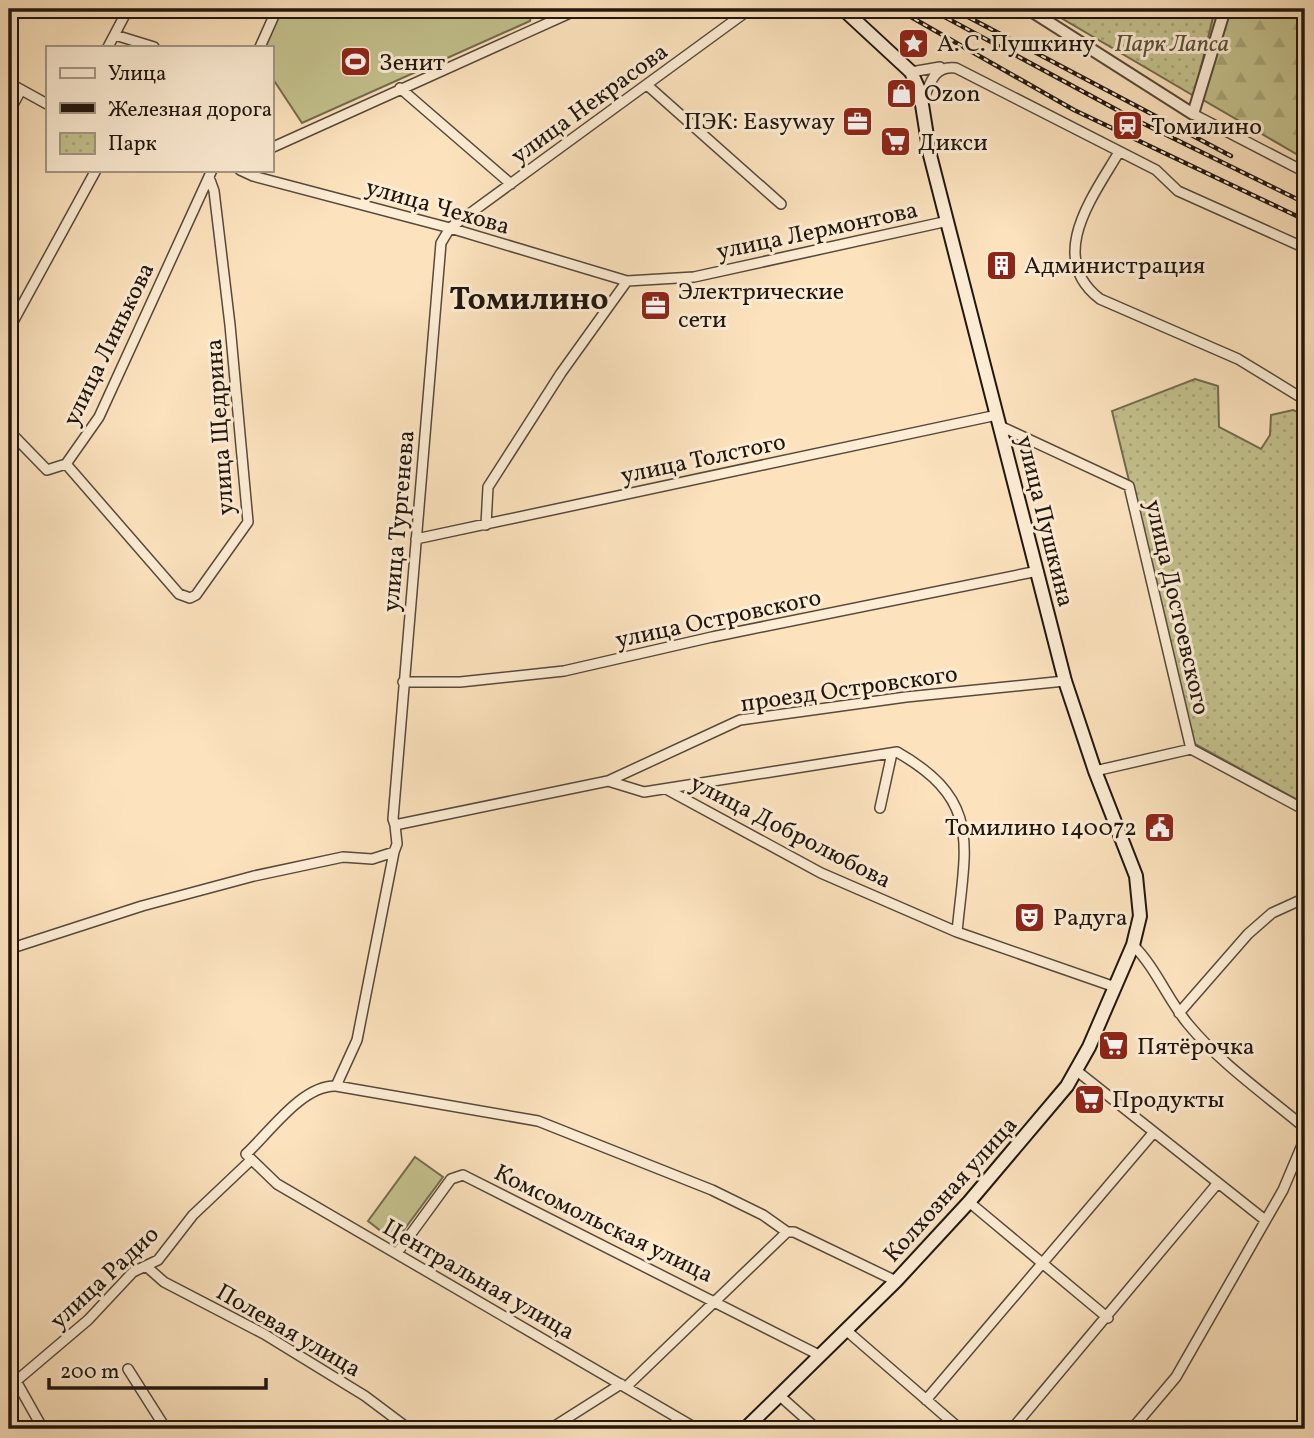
<svg xmlns="http://www.w3.org/2000/svg" width="1314" height="1438" font-family="Vollkorn,serif">
  <style>
    .forest { fill: url(#forest-firs); stroke: #726c4e; stroke-width: 2 }
    .park { fill: url(#park-dots); stroke: #726c4e; stroke-width: 2 }
    .garden { fill: #c4c28e; stroke: #726c4e; stroke-width: 2 }
    .lines { fill: none; stroke-linecap: round; stroke-linejoin: round }
    .minor-casing { stroke: #57493b; stroke-width: 12 }
    .tertiary-casing { stroke: #57493b; stroke-width: 14 }
    .secondary-casing { stroke: #20160f; stroke-width: 16 }
    .minor { stroke: #fdedd5; stroke-width: 9 }
    .tertiary { stroke: #fdedd5; stroke-width: 10 }
    .secondary { stroke: #fdedd5; stroke-width: 12 }
    .rail-casing { stroke: #20160f; stroke-width: 4.5 }
    .rail { stroke: #fdedd5; stroke-width: 2; stroke-dasharray: 5; stroke-linecap: butt }
    .labels { text-anchor: middle; stroke-width: 6; stroke-linejoin: round; paint-order: stroke }
    .poi-label { font-size: 24px; fill: #20160f; stroke: #fdedd5; text-anchor: start }
    .park-label { font-size: 24px; font-style: italic; fill: #59523b; stroke: #fdedd5 }
    .street-label { font-size: 24px; fill: #20160f; stroke: #fdedd5 }
    .district-label { font-size: 32px; font-weight: bold; fill: #20160f; stroke: #fdedd5 }
  </style>
  <defs>
    <pattern id="forest-firs" width="22" height="20" patternUnits="userSpaceOnUse" patternTransform="scale(1.75)"><rect width="22" height="20" fill="#c4c28e"/><path d="M5 1l3.5 6h-7zM16 11l3.5 6h-7z" fill="#a8a679"/></pattern>
    <pattern id="park-dots" width="8" height="8" patternUnits="userSpaceOnUse" patternTransform="scale(1.75)"><rect width="8" height="8" fill="#c4c28e"/><path d="M2 2h.1M6 6h.1" fill="none" stroke="#a8a679" stroke-width="1.8" stroke-linecap="round"/></pattern>
  </defs>
  <rect width="100%" height="100%" fill="#fce3be"/>
  <filter id="stains"><feTurbulence type="fractalNoise" baseFrequency=".00286" numOctaves="4"/><feColorMatrix values="0 0 0 0 .2 0 0 0 0 .09 0 0 0 0 .02 0 0 0 .5 -.17"/></filter>
  <radialGradient id="worn" r=".72"><stop offset=".6" stop-color="#630" stop-opacity="0"/><stop offset="1" stop-color="#630" stop-opacity=".3"/></radialGradient>
  <path class="forest" d="M1046,9h259v150z"/>
  <path class="park" d="M1046,9h169l-21,87z
    M1195,379l23,7 1,41 42,22 9,-14 1,-20 22,-5 12,5v389l-112,-61 -81,-332z"/>
  <path class="garden" d="M281,9h252l-3,12 -228,102 -31,-47v-29h-6z
    M415,1157l28,20 -48,65 -27,-21z"/>
  <g class="lines">
    <defs>
      <path id="minor" d="M750,9l-300,219 -9,15 -48,576 2,6 213,-44 36,11 253,-40c86,49 68,94 60,180
        M115,35l39,12
        M108,47l20,-38
        M260,47l17,-38
        M911,72l29,-5
        M9,83l38,21
        M647,85l134,119
        M400,88l111,96
        M922,103c8,-19 11,-38 34,-35l200,102 22,21 127,57
        M9,112l12,-22
        M1193,114l112,58
        M271,148l308,-139
        M1119,152c-25,43 -74,105 -19,147l138,60 67,41
        M240,170l13,6 197,52 177,53 67,-4 254,-56
        M9,329l87,-159
        M1000,426l129,60 62,263 114,61
        M9,431l38,39 19,-6 33,-47 113,-247
        M66,464l113,130 11,4 6,-3 52,-73 -18,-197 -16,-134 -5,-14
        M486,525l2,-38 73,-114 66,-92
        M416,539l581,-124
        M403,682h57l104,-11 148,-34 326,-66
        M1095,771l96,-22
        M608,781l132,-61 166,-23 159,-16
        M668,790l153,83 136,59 158,55
        M880,808l12,-55
        M1133,945c23,23 35,55 55,79 33,40 78,71 117,104
        M9,949l133,-43 112,-30 89,-19 29,2 22,-7 3,-8 -2,-19
        M1179,1013l69,-79 24,-21 33,-15
        M1077,1071l188,149
        M336,1086l21,-46 37,-188
        M969,1202l139,116
        M397,1253l54,-74 12,-4 358,181
        M147,1267l17,15 100,52 101,62 44,33
        M847,1331l113,98
        M128,1369l38,60
        M16,1381l27,48
        M9,1387l79,-67 45,-48 25,-12 35,-45 57,-54
        M626,1387l161,-155h7l102,49
        M780,1396l37,33
        M926,1400l228,-268
        M277,1427l1,2
        M550,1429l71,-45
        M697,1429l-420,-245 -31,-30c24,-22 56,-69 90,-68l202,35 174,69 51,25 24,17
        M1012,1429l205,-245
        M1132,1429l44,-52 107,-187 22,-52"/>
      <path id="tertiary" d="M1028,9l165,105 32,-105"/>
      <path id="secondary" d="M745,1429l151,-148 73,-79 98,-116 22,-39 44,-102 7,-29 -4,-40 -41,-105 -30,-90 -135,-526 -10,-63 -9,-20 -68,-63"/>
    </defs>
    <use href="#minor" class="minor-casing"/>
    <use href="#tertiary" class="tertiary-casing"/>
    <use href="#secondary" class="secondary-casing"/>
    <use href="#minor" class="minor"/>
    <use href="#tertiary" class="tertiary"/>
    <use href="#secondary" class="secondary"/>
    <defs>
      <path id="rail" d="M897,9l177,101 231,110
        M930,9l202,109 173,85
        M953,9l278,147"/>
    </defs>
    <use href="#rail" class="rail-casing"/>
    <use href="#rail" class="rail"/>
  </g>
  <defs>
    <symbol id="sight-square" viewBox="-11 -11 22 22"><rect x="-9" y="-9" width="18" height="18" rx="4" fill="#8f2418" stroke="#fdedd5"/><path d="M0-6L1.8-2.2L6-1.7L2.9 1.2L3.7 5.4L0 3.3L-3.7 5.4L-2.9 1.2L-6-1.7L-1.8-2.2Z" fill="#fff"/></symbol>
    <symbol id="stadium-square" viewBox="-11 -11 22 22"><rect x="-9" y="-9" width="18" height="18" rx="4" fill="#8f2418" stroke="#fdedd5"/><path d="M0-5a6.5 5 0 1 0 0 10a6.5 5 0 1 0 0-10ZM-3.5-1.8h7v3.6h-7Z" fill="#fff"/></symbol>
    <symbol id="shop-square" viewBox="-11 -11 22 22"><rect x="-9" y="-9" width="18" height="18" rx="4" fill="#8f2418" stroke="#fdedd5"/><path d="M-5-2.5h2.3a2.7 3.5 0 0 1 5.4 0H5L5.5 6h-11ZM-1.5-2.5h3a1.5 2.3 0 0 0-3 0Z" fill="#fff"/></symbol>
    <symbol id="office-square" viewBox="-11 -11 22 22"><rect x="-9" y="-9" width="18" height="18" rx="4" fill="#8f2418" stroke="#fdedd5"/><path d="M-6-3h4V-5.5h4V-3h4V5H-6ZM-1-4.5V-3h2v-1.5ZM-6 0V1H6V0Z" fill="#fff"/></symbol>
    <symbol id="station-square" viewBox="-11 -11 22 22"><rect x="-9" y="-9" width="18" height="18" rx="4" fill="#8f2418" stroke="#fdedd5"/><path d="M-3-6H3Q5-6 5-4V2Q5 4 3 4L4.5 6H3L1.5 4h-3L-3 6H-4.5L-3 4Q-5 4-5 2V-4Q-5-6-3-6ZM-3.5-4v3h7v-3ZM-3.5 1v1.5H-2V1ZM2 1v1.5H3.5V1Z" fill="#fff"/></symbol>
    <symbol id="supermarket-square" viewBox="-11 -11 22 22"><rect x="-9" y="-9" width="18" height="18" rx="4" fill="#8f2418" stroke="#fdedd5"/><path d="M-6-5.5h2.5l.6 2H6L4.5 2H-2.5L-4.4-4H-6ZM-1.5 3.2a1.3 1.3 0 1 0 .1 0ZM3 3.2a1.3 1.3 0 1 0 .1 0Z" fill="#fff"/></symbol>
    <symbol id="building-square" viewBox="-11 -11 22 22"><rect x="-9" y="-9" width="18" height="18" rx="4" fill="#8f2418" stroke="#fdedd5"/><path d="M-4-6H4V6H1V3H-1V6H-4ZM-2.5-4.3h1.7v1.8h-1.7ZM.8-4.3h1.7v1.8H.8ZM-2.5-1h1.7V.8h-1.7ZM.8-1h1.7V.8H.8Z" fill="#fff"/></symbol>
    <symbol id="civic-square" viewBox="-11 -11 22 22"><rect x="-9" y="-9" width="18" height="18" rx="4" fill="#8f2418" stroke="#fdedd5"/><path d="M-.6-6.5H3V-4.5H.6V-3L4-1V1h2V6H-6V1h2V-1L-.6-3ZM-1.2 2.5V6h2.4V2.5Z" fill="#fff"/></symbol>
    <symbol id="theatre-square" viewBox="-11 -11 22 22"><rect x="-9" y="-9" width="18" height="18" rx="4" fill="#8f2418" stroke="#fdedd5"/><path d="M-5-5.5Q0-4 5-5.5V0Q5 5 0 6Q-5 5-5 0ZM-3.3-2.5H-1v1.5H-3.3ZM1-2.5H3.3v1.5H1ZM-2.8 1Q0 5.5 2.8 1Z" fill="#fff"/></symbol>
  </defs>
  <g fill-rule="evenodd">
    <use href="#sight-square" x="896" y="26" width="35" height="35"/>
    <use href="#stadium-square" x="338" y="44" width="35" height="35"/>
    <use href="#shop-square" x="884" y="76" width="35" height="35"/>
    <use href="#office-square" x="840" y="104" width="35" height="35"/>
    <use href="#station-square" x="1110" y="108" width="35" height="35"/>
    <use href="#supermarket-square" x="878" y="124" width="35" height="35"/>
    <use href="#building-square" x="984" y="248" width="35" height="35"/>
    <use href="#office-square" x="638" y="288" width="35" height="35"/>
    <use href="#civic-square" x="1142" y="810" width="35" height="35"/>
    <use href="#theatre-square" x="1012" y="900" width="35" height="35"/>
    <use href="#supermarket-square" x="1096" y="1028" width="35" height="35"/>
    <use href="#supermarket-square" x="1072" y="1082" width="35" height="35"/>
  </g>
  <g class="labels">
    <g class="poi-label">
      <text x="937" y="51">А. С. Пушкину</text>
      <text x="379" y="70">Зенит</text>
      <text x="924" y="101">Ozon</text>
      <text x="835" y="129" text-anchor="end">ПЭК: Easyway</text>
      <text x="1151" y="134">Томилино</text>
      <text x="918" y="150">Дикси</text>
      <text x="1024" y="273">Администрация</text>
      <text x="678" y="299">Электрические<tspan x="678" dy="28">сети</tspan></text>
      <text x="1137" y="835" text-anchor="end">Томилино 140072</text>
      <text x="1053" y="925">Радуга</text>
      <text x="1137" y="1054">Пятёрочка</text>
      <text x="1112" y="1107">Продукты</text>
    </g>
    <g class="park-label">
      <text x="1172" y="51">Парк Лапса</text>
    </g>
    <g class="street-label">
      <text transform="translate(589 103) rotate(-36)" y="8">улица Некрасова</text>
      <text transform="translate(438 206) rotate(16)" y="8">улица Чехова</text>
      <text transform="translate(817 230) rotate(-12)" y="8">улица Лермонтова</text>
      <text transform="translate(108 344) rotate(-64)" y="8">улица Линькова</text>
      <text transform="translate(219 427) rotate(-94)" y="8">улица Щедрина</text>
      <text transform="translate(703 458) rotate(-12)" y="8">улица Толстого</text>
      <text transform="translate(398 521) rotate(-85)" y="8">улица Тургенева</text>
      <text transform="translate(1046 521) rotate(76)" y="8">улица Пушкина</text>
      <text transform="translate(1178 607) rotate(77)" y="8">улица Достоевского</text>
      <text transform="translate(718 618) rotate(-12)" y="8">улица Островского</text>
      <text transform="translate(849 688) rotate(-8)" y="8">проезд Островского</text>
      <text transform="translate(791 831) rotate(27)" y="8">улица Добролюбова</text>
      <text transform="translate(950 1189) rotate(-48)" y="8">Колхозная улица</text>
      <text transform="translate(604 1223) rotate(26)" y="8">Комсомольская улица</text>
      <text transform="translate(104 1277) rotate(-43)" y="8">улица Радио</text>
      <text transform="translate(479 1279) rotate(30)" y="8">Центральная улица</text>
      <text transform="translate(289 1330) rotate(30)" y="8">Полевая улица</text>
    </g>
    <g class="district-label">
      <text x="529" y="309">Томилино</text>
    </g>
  </g>
  <rect width="1314" height="1438" fill="none" stroke="#fce3be" stroke-width="35"/>
  <rect x="10" y="10" width="1293" height="1417" fill="none" stroke="#20160f" stroke-width="3.5"/>
  <rect x="18" y="18" width="1279" height="1403" fill="none" stroke="#20160f" stroke-width="2"/>
  <rect x="46" y="46" width="228" height="126" fill="#fdedd5" stroke="#a59786" stroke-width="2"/>
  <rect x="60" y="68" width="35" height="10" fill="#fdedd5" stroke="#a59786" stroke-width="2"/>
  <text x="108" y="80" font-size="21" fill="#20160f">Улица</text>
  <rect x="60" y="103" width="35" height="10" fill="#20160f" stroke="#a59786" stroke-width="2"/>
  <text x="108" y="116" font-size="21" fill="#20160f">Железная дорога</text>
  <rect x="60" y="133" width="35" height="21" fill="url(#park-dots)" stroke="#a59786" stroke-width="2"/>
  <text x="108" y="150" font-size="21" fill="#20160f">Парк</text>
  <path d="M49 1378v10h217v-10" fill="none" stroke="#20160f" stroke-width="3.5"/>
  <text x="60" y="1378" font-size="21" fill="#20160f" stroke="#fdedd5" stroke-width="5" paint-order="stroke">200 m</text>
  <rect width="100%" height="100%" filter="url(#stains)"/>
  <rect width="100%" height="100%" fill="url(#worn)"/>
</svg>
